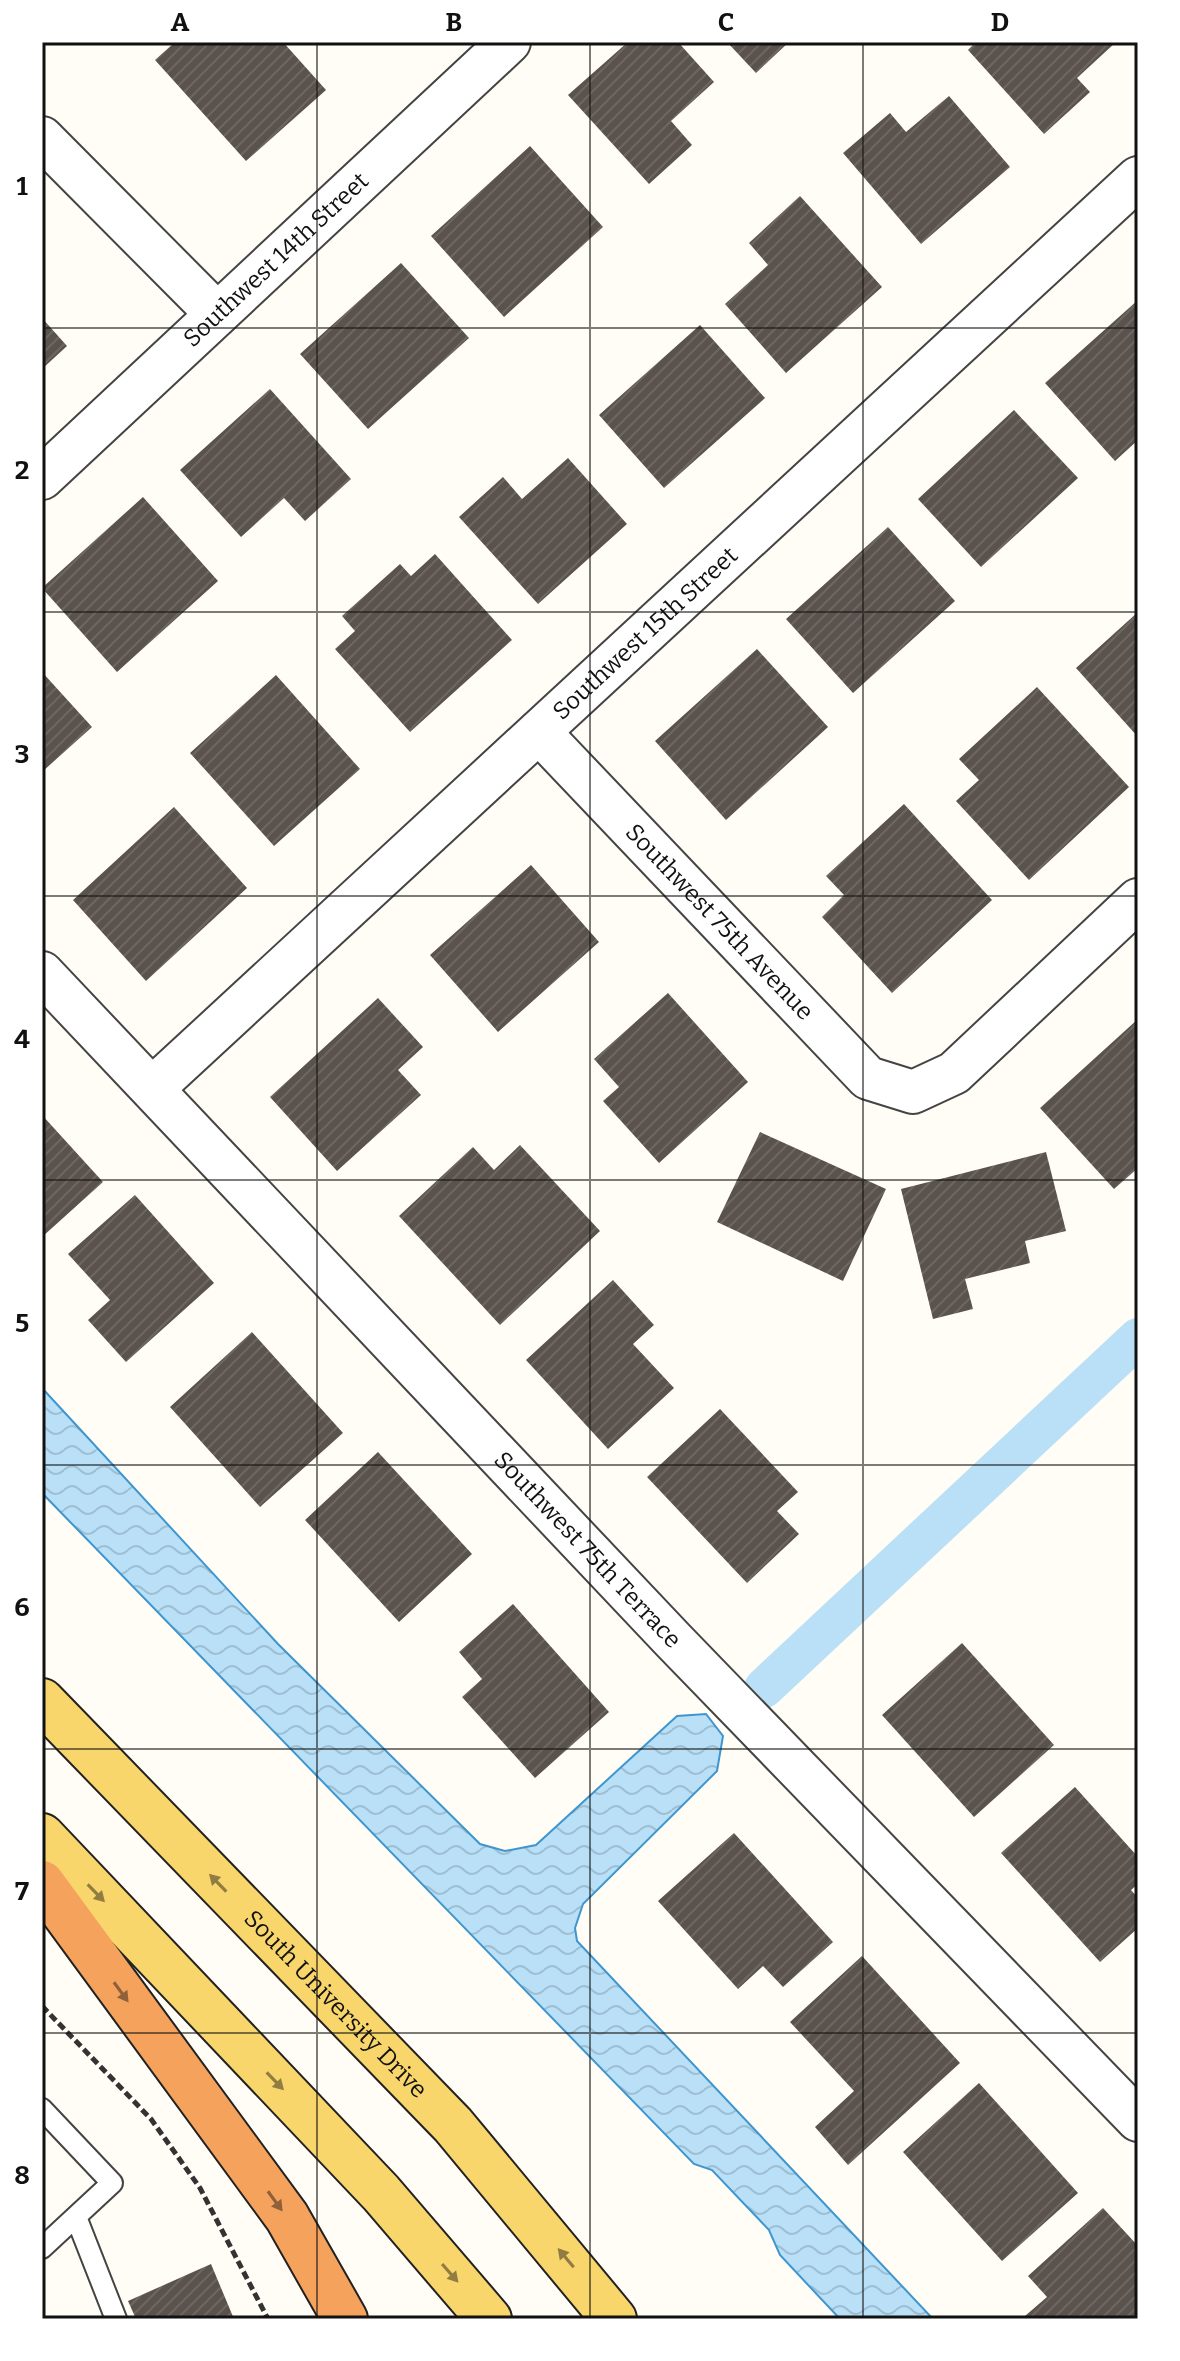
<svg xmlns="http://www.w3.org/2000/svg" width="1180" height="2361" font-family="Bitter,serif">
  <style>
    .water { fill: url(#water-waves); stroke: #3f96cf; stroke-width: 2 }
    .lines { fill: none; stroke-linecap: round; stroke-linejoin: round }
    .canal { stroke: #b9e0f7; stroke-width: 40 }
    .building { fill: url(#building-hatch) }
    .lane-casing { stroke: #444; stroke-width: 24 }
    .street-casing { stroke: #444; stroke-width: 46 }
    .primary-casing { stroke: #222; stroke-width: 48 }
    .highway-casing { stroke: #222; stroke-width: 48 }
    .path { stroke: #333; stroke-width: 5; stroke-dasharray: 8 4; stroke-linecap: butt }
    .lane { stroke: #fff; stroke-width: 20 }
    .street { stroke: #fff; stroke-width: 42 }
    .primary { stroke: #f9d66b; stroke-width: 44 }
    .highway { stroke: #f5a25d; stroke-width: 44 }
    .oneway { fill: #917d42 }
    .oneway2 { fill: #8e613b }
    .grid { fill: none; stroke: #111; stroke-width: 2; stroke-opacity: 0.55 }
    .labels { text-anchor: middle; stroke-width: 8; stroke-linejoin: round; paint-order: stroke }
    .street-label { font-size: 24px; fill: #111; stroke: #fff }
    .neatline { fill: none; stroke: #111; stroke-width: 3 }
    .grid-label { font-size: 26px; text-anchor: middle; font-weight: bold; fill: #111 }
  </style>
  <defs>
    <pattern id="water-waves" width="16" height="10" patternUnits="userSpaceOnUse" patternTransform="scale(2)"><rect width="16" height="10" fill="#b9e0f7"/><path d="M0 5q4-4 8 0t8 0" fill="none" stroke="#9ebfd3"/></pattern>
    <pattern id="building-hatch" width="6" height="6" patternUnits="userSpaceOnUse" patternTransform="scale(2)"><rect width="6" height="6" fill="#5a524d"/><path d="M-1 1l2-2M0 6l6-6M5 7l2-2" fill="none" stroke="#6d6662"/></pattern>
  </defs>
  <rect width="100%" height="100%" fill="#fffdf5"/>
  <path class="water" d="M42,1388l236,256 202,200 25,7 31,-6 141,-129 29,-2 17,22 -6,35 -134,133 -8,24 2,13 356,378h-93l-60,-64 -11,-25 -57,-60 -18,-6 -652,-671z"/>
  <g class="lines">
    <path class="canal" d="M764,1688l374,-350"/>
  </g>
  <path class="building" d="M175,42h108l43,48 -80,71 -91,-101z
    M628,42h50l36,40 -43,39 21,24 -43,39 -81,-89z
    M727,42h62l-33,31z
    M976,42h140l-39,36 13,14 -46,42 -76,-84z
    M949,96l61,71 -89,77 -78,-91 47,-40 16,19z
    M530,146l73,81 -99,90 -73,-81z
    M800,196l82,91 -96,86 -61,-69 43,-39 -19,-22z
    M401,263l68,75 -101,91 -68,-75z
    M1138,300v140l-23,21 -70,-78z
    M42,318l25,28 -25,23z
    M700,325l65,73 -101,90 -65,-73z
    M270,389l81,90 -46,42 -21,-23 -43,39 -61,-67z
    M1014,410l64,68 -97,89 -63,-68z
    M568,458l59,66 -89,80 -79,-87 44,-40 19,22z
    M143,497l75,84 -101,91 -75,-84z
    M888,527l67,74 -102,92 -67,-74z
    M435,554l77,86 -102,92 -75,-83 20,-18 -13,-15 58,-52 11,12z
    M1138,612v125l-62,-69z
    M757,649l71,78 -102,93 -71,-79z
    M42,672l50,55 -50,45z
    M276,675l84,94 -86,77 -84,-93z
    M1037,687l92,100 -100,93 -73,-79 23,-21 -20,-21z
    M904,804l88,96 -100,93 -70,-76 22,-22 -18,-19z
    M174,807l73,81 -101,93 -73,-81z
    M531,865l68,77 -101,90 -68,-77z
    M668,993l80,89 -89,81 -56,-62 16,-14 -25,-28z
    M378,998l45,49 -25,23 23,25 -84,76 -67,-74z
    M1138,1019v149l-24,21 -74,-81z
    M42,1115l61,67 -61,55z
    M760,1132l126,57 -43,92 -126,-59z
    M520,1145l80,86 -100,94 -101,-109 74,-69 21,23z
    M1046,1152l20,79 -41,10 5,22 -65,16 8,30 -40,10 -32,-130z
    M135,1195l79,88 -88,79 -38,-42 22,-20 -42,-46z
    M613,1280l41,45 -21,19 41,44 -66,61 -82,-89z
    M252,1332l91,101 -83,74 -90,-100z
    M720,1409l78,83 -21,19 22,23 -52,49 -100,-106z
    M378,1452l94,102 -73,68 -94,-102z
    M513,1604l96,108 -74,66 -73,-81 20,-18 -23,-27z
    M962,1643l92,102 -80,72 -92,-102z
    M1075,1787l63,70v27l-7,6 7,8v30l-38,34 -99,-109z
    M734,1833l99,109 -50,45 -20,-21 -25,23 -80,-88z
    M862,1956l98,107 -112,102 -33,-38 39,-36 -64,-69z
    M979,2083l99,110 -76,68 -99,-109z
    M1103,2208l35,38v73h-110l-3,-3 22,-19 -19,-21z
    M211,2264l23,55h-98l-8,-18z"/>
  <g class="lines">
    <defs>
      <path id="lane" d="M42,2109l70,74 -70,65
        M76,2217l40,102"/>
      <g id="street">
        <path d="M42,138l175,176"/>
        <path id="s1" d="M42,478l467,-436"/>
        <path id="s2" d="M539,732l329,346 45,14 41,-19 184,-173"/>
        <path id="s3" d="M42,973l631,667 465,480"/>
        <path id="s4" d="M153,1088l985,-910"/>
      </g>
      <g id="primary">
        <path id="s5" d="M42,1701l411,424 161,194"/>
        <path d="M42,1836l339,357 108,126"/>
      </g>
      <path id="highway" d="M42,1883l245,334 58,102"/>
    </defs>
    <use href="#lane" class="lane-casing"/>
    <use href="#street" class="street-casing"/>
    <use href="#primary" class="primary-casing"/>
    <use href="#highway" class="highway-casing"/>
    <path class="path" d="M42,2006l109,113 49,69 68,131"/>
    <use href="#lane" class="lane"/>
    <use href="#street" class="street"/>
    <use href="#primary" class="primary"/>
    <use href="#highway" class="highway"/>
  </g>
  <defs><path id="oneway-solid" d="M-6-.8H1V-3.2L6.5 0L1 3.2V.8H-6Z" transform="scale(2)"/></defs>
  <g class="oneway">
    <use href="#oneway-solid" transform="translate(218 1883) rotate(-134)"/>
    <use href="#oneway-solid" transform="translate(96 1893) rotate(46)"/>
    <use href="#oneway-solid" transform="translate(275 2081) rotate(46)"/>
    <use href="#oneway-solid" transform="translate(566 2258) rotate(-130)"/>
    <use href="#oneway-solid" transform="translate(450 2273) rotate(49)"/>
  </g>
  <g class="oneway2">
    <use href="#oneway-solid" transform="translate(121 1992) rotate(54)"/>
    <use href="#oneway-solid" transform="translate(275 2201) rotate(54)"/>
  </g>
  <path class="grid" d="M317,42v2277M590,42v2277M863,42v2277M42,328h1096M42,612h1096M42,896h1096M42,1180h1096M42,1465h1096M42,1749h1096M42,2033h1096"/>
  <g class="labels">
    <g class="street-label">
      <text dy="8" stroke="none"><textPath href="#s1" startOffset="320">Southwest 14th Street</textPath></text>
      <text dy="8" stroke="none"><textPath href="#s4" startOffset="670">Southwest 15th Street</textPath></text>
      <text dy="8" stroke="none"><textPath href="#s2" startOffset="262">Southwest 75th Avenue</textPath></text>
      <text dy="8" stroke="none"><textPath href="#s3" startOffset="794">Southwest 75th Terrace</textPath></text>
      <text dy="8" stroke="none"><textPath href="#s5" startOffset="422">South University Drive</textPath></text>
    </g>
  </g>
  <rect width="1180" height="2361" fill="none" stroke="#ffffff" stroke-width="88"/>
  <rect x="44" y="44" width="1092" height="2273" class="neatline"/>
  <g class="grid-label">
    <text x="180" y="31">A</text>
    <text x="454" y="31">B</text>
    <text x="726" y="31">C</text>
    <text x="1000" y="31">D</text>
    <text x="22" y="195">1</text>
    <text x="22" y="479">2</text>
    <text x="22" y="763">3</text>
    <text x="22" y="1048">4</text>
    <text x="22" y="1332">5</text>
    <text x="22" y="1616">6</text>
    <text x="22" y="1900">7</text>
    <text x="22" y="2184">8</text>
  </g>
</svg>
